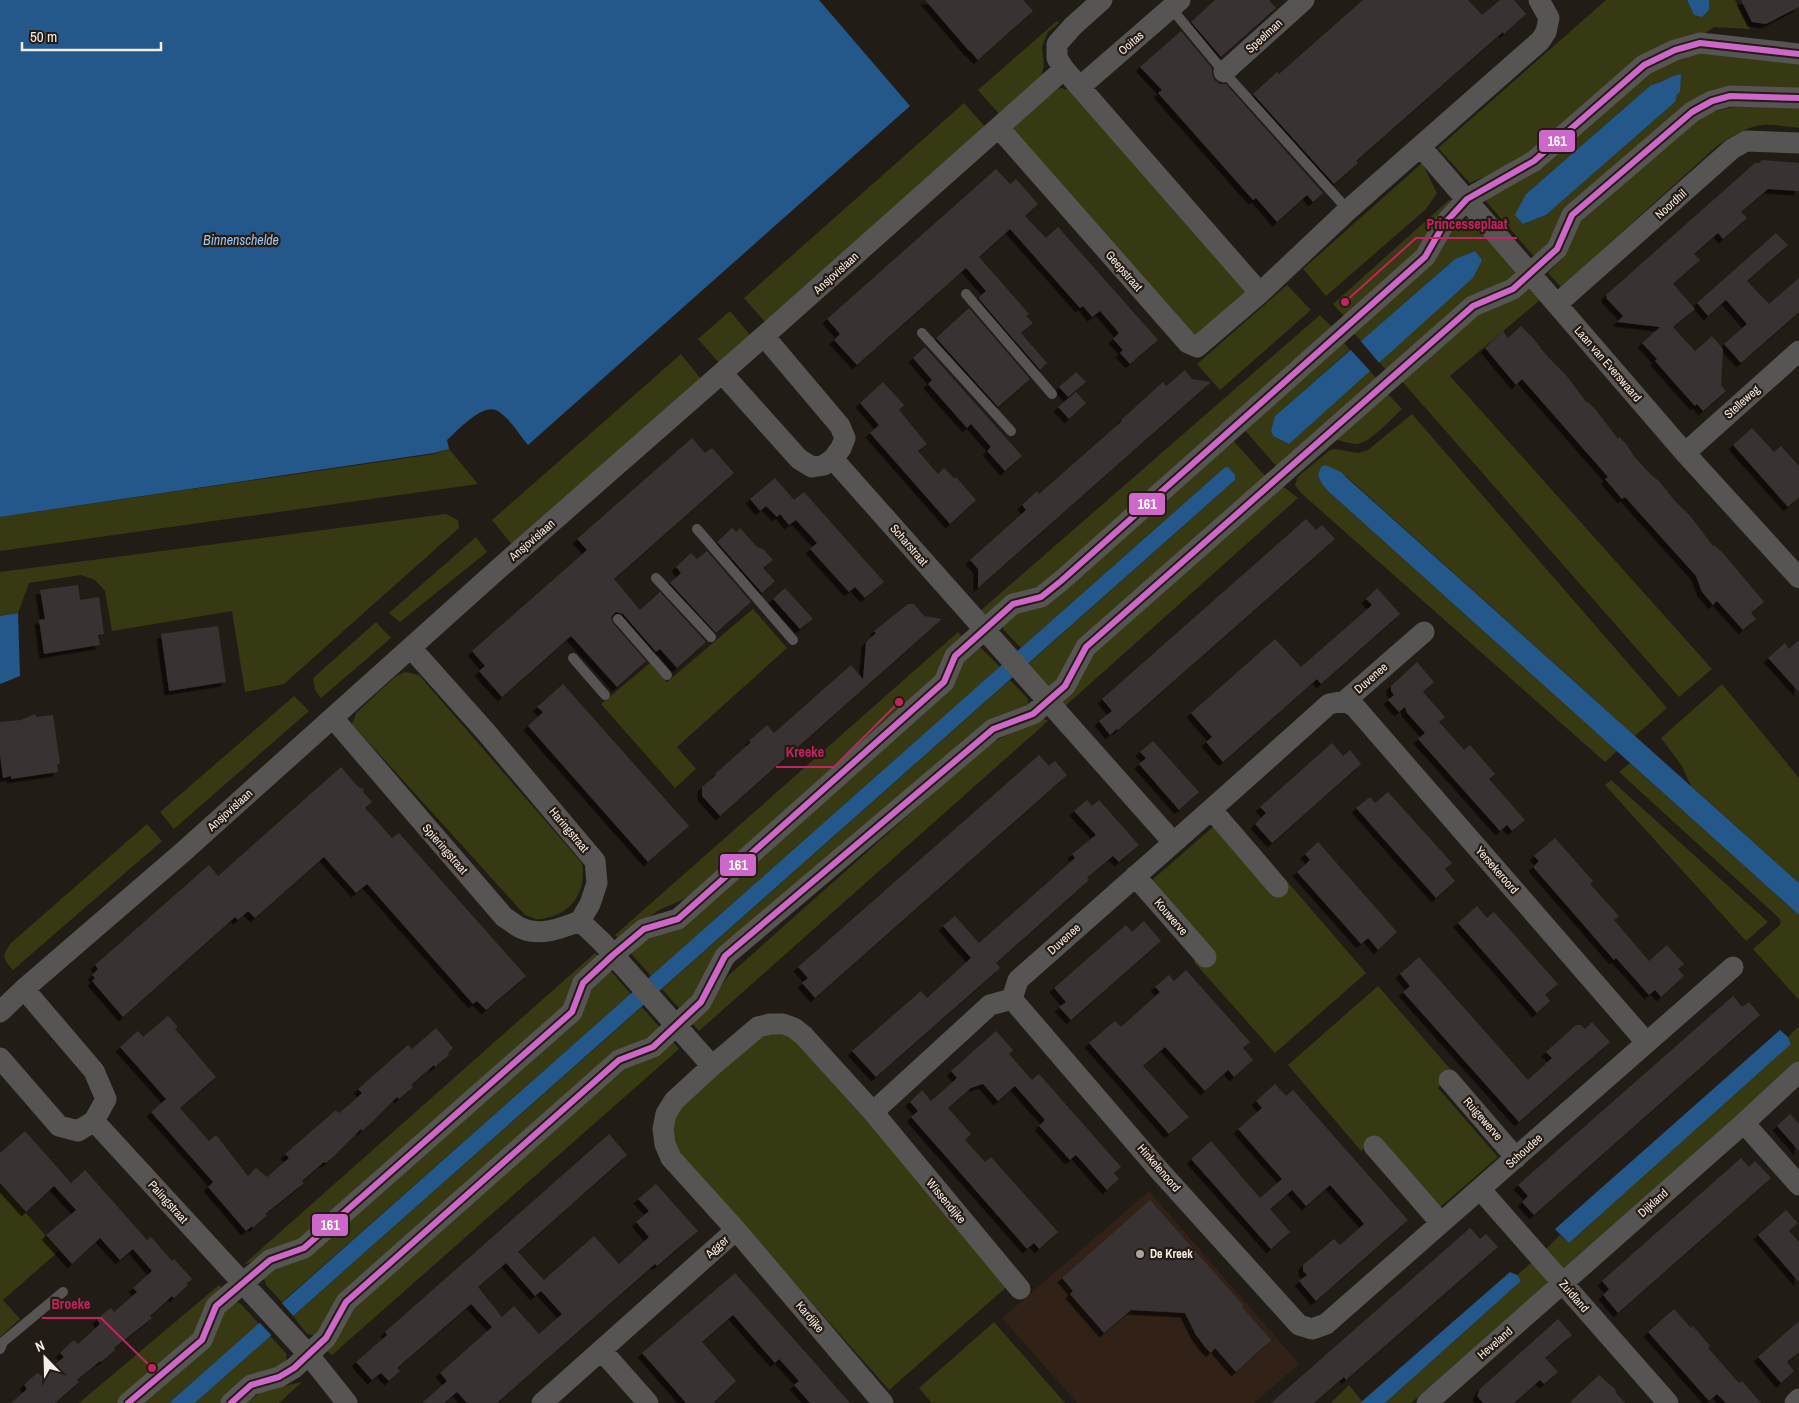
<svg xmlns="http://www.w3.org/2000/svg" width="1799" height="1403" font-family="'Archivo Narrow',sans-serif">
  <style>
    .built { fill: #312117 }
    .green { fill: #363912; fill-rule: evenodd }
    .water { fill: #25588a }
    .pier { fill: #221c17 }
    .building { fill: #383330; fill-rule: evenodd; filter: url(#shadow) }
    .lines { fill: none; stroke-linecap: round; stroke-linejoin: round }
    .service { stroke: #575454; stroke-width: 10 }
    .minor { stroke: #575454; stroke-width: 21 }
    .bus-1-casing { stroke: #261b13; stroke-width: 10 }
    .bus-1 { stroke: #cd68ca; stroke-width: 6 }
    .poi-dot { fill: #aaa39e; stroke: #261b13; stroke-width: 2 }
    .labels { text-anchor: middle; stroke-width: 4.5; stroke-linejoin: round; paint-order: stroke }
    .street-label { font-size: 12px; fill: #f4ece7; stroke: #261b13 }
    .poi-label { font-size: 12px; font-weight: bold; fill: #f4ece7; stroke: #261b13; text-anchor: start }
    .water-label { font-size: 14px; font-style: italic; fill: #9ac6f6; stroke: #261b13 }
    .leader { fill: none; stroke: #c42362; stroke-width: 2 }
    .callout-dot { fill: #c42362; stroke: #261b13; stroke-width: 2 }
    .callout-label { font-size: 14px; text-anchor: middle; font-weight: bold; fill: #c42362; stroke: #261b13; stroke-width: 4.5; stroke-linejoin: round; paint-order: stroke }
    .line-badge { stroke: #261b13; stroke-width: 2 }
    .badge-label { font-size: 14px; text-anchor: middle; font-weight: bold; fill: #fff }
  </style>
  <defs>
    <filter id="shadow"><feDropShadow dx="-4.5" dy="4.5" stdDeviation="0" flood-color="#0009"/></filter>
  </defs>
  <rect width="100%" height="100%" fill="#221c17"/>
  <path class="built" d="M1149,1191l150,173 -45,39h-177l-75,-85z"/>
  <path class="green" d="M1606,0h81l7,15 15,-5v-10h26l15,29 -36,-2 -194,134 -50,22 -32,-35z
    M1057,21l2,2 -11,9 -3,7 -3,8 2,18 -3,13 -41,37 -22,-25z
    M1698,50l101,9v34l-76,-1 -162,129 -23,40 -54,-62 162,-129zM1674,76l1,26 -129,113 -23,9 -3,-16 6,-14 125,-109 8,-2z
    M1061,88l11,3 174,201 -52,47 -185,-210 43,-38z
    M964,103l22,25 -220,195 -22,-25z
    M1745,106l54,2v20c-11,-1 -24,-4 -35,-3 -18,1 -33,12 -47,21l-156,141 -13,-14 16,-16 6,-11 8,-22 119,-105c16,-8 30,-12 48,-13z
    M1422,163l15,30 -11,16 -100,87 -23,-27z
    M1450,199l1,2 -5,14 -31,38 -71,63 -11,-12z
    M1469,217l46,52v9l-127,94 -9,-10 94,-84 4,-24 -2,-3 -20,8 -94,82 -9,-10 107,-110z
    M1287,285l24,25 -91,80 -23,-26z
    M1531,288l10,11 -91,77 262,293 -33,28 -279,-318 74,-66 41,-15z
    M730,311l21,25 -31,28 -22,-25z
    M1320,315l12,12 -287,255 -11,8 -51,27 -4,-5z
    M1341,339l9,11 -75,66 -4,14 2,6 16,8 80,-74 9,10 -101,87 -35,-40z
    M681,354l20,25 -188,167 -21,-26z
    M1386,392l16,17c-10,9 -32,34 -45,35 -7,0 -17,-4 -24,-5z
    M1412,414l255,294 -32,28 -289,-260 -17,16 288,259 -12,11 -304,-269 -6,-8 2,-7 5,-5 28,-23 6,-1 22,4 10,-3z
    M1230,437l36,40 -217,216 -23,-27 209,-186 -11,-12 -203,180 -18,-19 1,-9z
    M449,449l29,35 -478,67v-34l434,-63z
    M1281,485l17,13 -235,210 -2,-4 23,-37 14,-18z
    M446,514l12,6 1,8 -175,156 -39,8 -13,-81 -120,20 -7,-40 -10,-11 -14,-5 -52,8 -11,30 -18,3v-44z
    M476,537l11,15 -87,70 -11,-9z
    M753,609l34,39 -110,99 19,22 -21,19 -74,-84 49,-41 17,19z
    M376,622l15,16 -70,60 -6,-8 -2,-12z
    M958,632l5,6 -26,44 -243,211 -12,7 -23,10 -40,29 -4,-4z
    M981,648l19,19 -349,309 -23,-26 342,-300z
    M405,672l14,3 163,188c4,23 -5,43 -26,52 -6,2 -14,5 -20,4 -3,-1 -8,-3 -11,-4l-173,-191 4,-11 40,-37z
    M1010,680l18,19v9l-328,282 -20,19 -18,-20z
    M1722,684l77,94v105l-108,-97 -9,-20 -21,-28z
    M294,696l15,15 -135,118 -14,-17z
    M1043,718l5,3 -349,310 -6,-7 36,-49 248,-221 18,-13z
    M1630,763l169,152v85l-46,-51 26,-23 2,-4 -2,-4 -160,-146z
    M1611,780l157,142 -22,19 -141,-156z
    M147,824l15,17 -149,129c-11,-12 -11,-14 -2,-27z
    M1214,826l72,54 80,93 -91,80 -81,-91 15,-15 -58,-66z
    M595,953l4,4 -38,54 -243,215 -32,22 -43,17z
    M609,969l22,25 -349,308 -16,-17 -3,-10 319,-265 12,-24z
    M1378,986l74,85 -14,17 60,69 -60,52 -62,-71 -15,13 -73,-86z
    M642,1007l18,21 -343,308 -10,-2 -14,-18z
    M1799,1026v39l-236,204 -17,-20 14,-14 9,8 222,-200 -3,-6z
    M767,1030l28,9 215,245 -121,106 -201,-228c-21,-17 -17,-22 -14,-47z
    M672,1041l7,8 -347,306 -5,-4 25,-43 275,-244z
    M0,1183l59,68 -56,49 17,19 -20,18z
    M1533,1261l17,20 -139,122h-26l136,-122 -4,-6z
    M219,1285l6,6 -25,39 -81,73h-40z
    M234,1301l7,3 18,20 -90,79h-29z
    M994,1322l71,81h-133l-13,-15z
    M270,1336l16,17 1,9 -65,41h-27z
    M302,1382l-23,21h-33l17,-12z
    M1349,1385l13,16 -2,2h-29z"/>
  <path class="water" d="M0,0h819l91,106 -382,339c-9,-11 -19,-28 -32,-35 -15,-6 -39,21 -49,30l2,9 -15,4 -434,64z
    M1687,0h22v10l-7,7 -8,-2z
    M1681,74l-1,18 -3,2 -2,8 -129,113 -23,9 -8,-9 11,-21 125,-109c11,-2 19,-9 30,-11z
    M1475,251l7,9 -9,18 -184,166 -16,-8 -2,-6 4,-14 180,-157z
    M1325,465l16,7 5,5 453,406v32l-470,-423 -7,-8 -4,-9 3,-8z
    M1228,467l7,8v5l-1040,923h-26l1055,-935z
    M18,613l2,63 -20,8v-68z
    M1780,1030l8,7 3,7 -222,199 -14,-14z
    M1510,1272l7,3 4,6 -136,122h-25z"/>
  <path class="pier" d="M1359,339l21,25 -9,8 -22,-24z
    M280,1301l15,17 -22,19 -15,-16z"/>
  <path class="building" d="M925,0h98l10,11 -55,49 -8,-9h-1z
    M1215,0h54l7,8 -55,49 -30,-35z
    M1363,0h105l14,15 18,-15h14l12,14 -22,20 -1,-2 -21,18 -126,111 2,2 -24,21 -81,-90 24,-22 2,2z
    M1741,0h58v7l-33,17 -14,-2z
    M1181,31l31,37v6l2,6 6,4h6l97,109 -10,9 -6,-7 -30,27 -21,-24 -3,2 -95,-107 4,-3 -22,-23z
    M1762,160l37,3v28l-31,-2 -27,23 6,6 -24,21 -5,-6 -24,21 6,6 -27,24 22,25 -22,18 22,24 17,-15 11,13 -2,36 5,6 -23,20 -6,-7 -2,2 -10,-11 -30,-34 2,-2 -15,-16 18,-16 -43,-5 6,-6 -17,-18 1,-1 -1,-2 149,-132h4z
    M996,169l14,15 6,-5 22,25 -13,12 21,22 12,-11 100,113 -28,24 -10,-11 3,-3 -10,-11 6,-6 -19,-22 -8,6 -9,-11 -3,2 -70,-79 -31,28 50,57 -3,2 7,7 -12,10 26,30 -7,7 -61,-71v-2l7,-6 -20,-23 -109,97 -23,-25 6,-6 -13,-15z
    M1776,233l12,12 -41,36 22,23 30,-26v34l-58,51 -17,-19 23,-20 -21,-24 -18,16 -11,-13z
    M969,308l61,71 -32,28 -62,-69z
    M1521,326l13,13 12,16 20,20 21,28 1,-1 8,8 22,29 1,-2 8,8 6,10 17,19 9,7 15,19 17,17 22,29 1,-1 9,8 41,49 -13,11 5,6 -13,11 -26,-29 -4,4 -11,-13 -6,-16 -71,-79 -3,2 -17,-20 3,-2 -86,-98 -6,6 -31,-37 18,-17 5,7z
    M925,347l97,109 -17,15 -18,-20 4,-4 -20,-23 -4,4 -39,-44 4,-4 -19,-22z
    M1185,370l7,9 19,3 -233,206v-19l-8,-9 56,-50 -4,-5 15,-14 2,3 83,-73 -1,-1 42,-38 3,4z
    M1076,372l10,10 -18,15 -9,-10z
    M883,382l21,23 -5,5 28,34 -9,7 20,23 6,-6 11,11 1,-2 20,23 -26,24 -80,-91 9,-8 -19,-22z
    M1076,392l10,11 -17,16 -11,-12z
    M1752,428l22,24 7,-6 18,20v31l-11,10 -55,-62z
    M692,438l13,15 7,-5 22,25 -120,106 26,31 20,-18 46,50 -29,26 -17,-19 -4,3 -33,-38 -7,-2 -5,5 2,6 33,38 -29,26 -46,-51 -69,61 -23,-26 6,-5 -13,-15 115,-101 -10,-11z
    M775,478l19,22 10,-8 80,90 -19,16 -10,-11 -6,5 -39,-43 7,-6 -21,-23 -7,5 -9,-11 -3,3 -11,-11 -6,5 -10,-12z
    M1306,519l10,11 6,-5 13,14 -217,191 -1,-1 -7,6 -11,-14 13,-10 -10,-12z
    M732,528l4,4 4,-4 17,19 6,2 10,11 -10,8 12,13 -13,12 -45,-51z
    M707,551l44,51 -35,31 -46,-50 11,-10 -5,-6 15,-14 6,6z
    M78,585l2,15 19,-3 5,37 -6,1 2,10 -56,9 -5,-34 6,-1 -5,-29z
    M785,588l28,31 -13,10 -27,-30z
    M1377,588l23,26 -79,70 -4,-5 -94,83 -17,-20 6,-5 -21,-24 84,-74 26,28 71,-62 -6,-6z
    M908,604h6l10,12 18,3 -222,197 -18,-20v-9l14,-12 -1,-1 36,-32 -2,-1 18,-16 7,8 77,-68 12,14 3,-37 10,-9 -2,-2z
    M218,626l8,56 -57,9 -8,-57z
    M1799,640v52l-31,-34 17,-15 4,6z
    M1417,662l17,20 -11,10 22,25 -6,5 25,28 6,-5 25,29 -6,5 36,41 -13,11 -5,-6 -7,6 -82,-92 7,-6 -18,-20 -2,-6 -6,5 -11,-12 6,-5 -3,-4v-5z
    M563,684l126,142 -41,36 -120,-136 15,-14 -6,-5z
    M35,714l1,3 17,-2 7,49h-3l1,8 -47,7v-3l-8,2 -3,-23v-33l21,-2z
    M1153,741l46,51 -20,18 -40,-46 7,-6 -6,-6z
    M1332,743l11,13 7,-6 11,14 -89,79 -17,-19 11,-11 -6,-6z
    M1039,755l10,11 6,-5 12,14 -252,223 -13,-15 6,-5 -10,-11z
    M341,767l17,20 6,2 -1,3 9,10 -7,6 27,30 7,-5 127,143 -40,34 -9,-9 -4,3 -106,-120 -11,9 -32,-36 -69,61 -7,-7 -10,9 -3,-3 -112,100 -31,-36 3,-3 -3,-3 6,-6 -3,-4 114,-100 9,11z
    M1388,792l64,71 -7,6 10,12 -19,17 -80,-90 14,-11 5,6z
    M1087,800l5,6 7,-6 40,45 -20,17 -6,-6 -26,22 2,2 -93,83 4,5 -124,109 -24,-26 69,-60 6,7 44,-40 -28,-32 12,-10 24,27 59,-52 37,-33 -3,-4 24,-19 -22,-24z
    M1555,838l38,43 -3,3 29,32 -5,4 35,41 18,-16 17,19 -6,5 6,7 -23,21 -6,-7 -6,5 -33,-37 -2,2 -81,-93 6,-6 -5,-5z
    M1318,842l79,90 -19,18 -10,-12 -7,6 -64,-72 13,-12 -5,-6z
    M1477,906l10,12 7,-6 64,72 -13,11 5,6 -13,12 -79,-90z
    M1144,921l17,20 -90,79 -12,-13 7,-5 -12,-14 72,-63 6,7z
    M1419,957l109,123 24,-22 -6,-6 30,-27h5l4,4 7,-7 18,20 -91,80 -116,-130 7,-6 -10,-12z
    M1186,970l64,72 -7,6 10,12 -19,17 -6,-7 -23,21 -40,-44 -22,19 46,51 -20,17 -80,-91 26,-22 6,6 39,-35 -5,-5 14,-12 5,6z
    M1733,996l9,11 7,-5 11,13 -226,200 -12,-13 6,-6 -10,-11z
    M168,1016l10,11 -3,2 41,48 -36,31 29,33 7,-6 32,41 8,-8 11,9 22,-19 -4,-4 51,-44 3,3 11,-9 12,-11 -4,-4 50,-44 4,4 24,-21 17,20 -5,5 1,2 -14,12 -1,-2 -23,20 2,2 -14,12 -2,-2 -28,28 -7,6 -1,-2 -28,28 -7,6 -2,-1 -22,19 2,2 -39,31 2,1 -14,13 -1,-2 -6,5 -38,-44 5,-5 -62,-70 15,-13 -46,-52 18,-16 5,6z
    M996,1031l17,19 -4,4 23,26 7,-6 82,93 -7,6 5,6 -12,11 -31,-35 -6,5 -31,-34 6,-6 -30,-34 -17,15 -15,-17 -12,4 -23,20 23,26 -6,6 20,22 6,-5 67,75 -19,17 -5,-6 -7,6 -116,-132 7,-6 -8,-9 12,-12 9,11 26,-23 -6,-7z
    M1275,1084l11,12 7,-6 115,130 -92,81 -17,-20 8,-6 -4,-4v-6l31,-26 6,6 24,-21 -4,-5 -30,-34 -24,21 -14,-16 -22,19 20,23 -19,17 -80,-90 20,-18 49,57 22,-19 -44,-50 24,-21 -6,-7z
    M1790,1114l9,10v27l-22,-25z
    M25,1131l46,52 14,-13 62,70 4,-3 21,24 2,-2 18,20 -6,5 2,1 -14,13 -2,-2 -22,20 2,2 -38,30 1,2 -14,12 -1,-1 -23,19 2,2 -24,21h-44l16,-14 -3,-4 7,-7 7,-5 3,3 23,-19 -4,-4 7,-7 7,-6 4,4 22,-20 -3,-4 6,-6 8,-6 3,4 23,-20 -4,-4 19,-17 -19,-22 -13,11 -20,-22 -28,26 -26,-29 30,-25 -22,-24 -28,26 -26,-29v-30z
    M609,1134l18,21 -109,97 26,28 50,-44 25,28 30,-27 -13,-15 13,-11 -11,-12 18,-15 42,47 -41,35 -2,-2 -158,139h-30l-10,-11 -13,11h-22l25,-22 -7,-8 52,-46 -21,-23 -74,64 3,3 -11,10 -8,-8 -9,7 -16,-18 31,-27 -2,-3zM506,1263l29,33 6,-5 21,23 -23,20 -25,-28 -12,11 -24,-30z
    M1741,1158l8,9 6,-6 16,17 -153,135 -15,-18 6,-6 -7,-8z
    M1150,1200l93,105 -1,2 29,33 -35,32 -21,-24 -4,5 -6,-6 -9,-12 -11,-22 -54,-3 -27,23 -34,-39 3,-3 -11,-13z
    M1786,1210l12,13 -9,8 10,11v40l-41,-47z
    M1470,1228l10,11 6,-5 12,13 -152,133 -2,-3 -30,26h-43z
    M735,1273l72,81 43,49h-40l-16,-18 5,-4 -20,-22 -4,4 -42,-48 -31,27 34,39 -23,22h-27l-20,-23 -24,-27z
    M1674,1309l17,19 2,-2 17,20 -2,2 31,35 3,-2 19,22h-35l-9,-9 -8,7 -61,-69z
    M1558,1319l14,16 -27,23 13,14 -14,12 -4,-4 -26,23h-31l-6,-7 3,-7z
    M1799,1321v31l-12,10 7,9 -13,12 -23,-26z
    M1599,1375l17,15 -1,2 10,11h-56z"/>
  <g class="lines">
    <path class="service" d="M1171,8l53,64 124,138
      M966,294l86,100
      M922,333l89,98
      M697,529l96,111
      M656,578l55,59
      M618,619l49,56
      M573,658l32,37
      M0,1349l3,-7 60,-50"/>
    <path class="minor" d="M1102,0l-29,26 -16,18v14l7,11 196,224
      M1224,72l80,-72
      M1081,86l99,-86
      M999,128l189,215 9,4 63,-54 88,-83 192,-169 6,-9 3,-14 -10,-18
      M1421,147l264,306 114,125
      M1557,304l175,-155 14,-8 53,2
      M722,373l77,86 13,8 12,-2 9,-6 8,-11 4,-10 -5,-12 -76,-90
      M1685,453l114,-102
      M833,459l340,383
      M411,648l75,84 109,129 2,22 -7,21 -10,17 22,21 110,124
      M1345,701l10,6 291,335
      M333,718l171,199c5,3 11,8 17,11 19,9 41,0 59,-7
      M1212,810l66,77
      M1135,876l71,81
      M1012,999l146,170 141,156 13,4 14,-5 407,-357
      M0,1012l24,-23 159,-137 313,-281 268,-235 300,-267
      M0,1058l59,68 19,5 16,-10 12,-22 -12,-28 -70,-82
      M1449,1080l67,78
      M873,1112l147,177
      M94,1121l214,233 39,49
      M1744,1123l55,62
      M1374,1146l67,77
      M1480,1189l188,214
      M736,1230l147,173
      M602,1351l46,52
      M128,1403l74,-63 14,-34 54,-46 34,-12 268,-236 11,-29 30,-28 31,-26 34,-10 266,-237 11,-26 58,-52 28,-7 20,-16 364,-324 19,-33 23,-25 67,-38 110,-96 31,-15 25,-7 99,11
      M231,1403l20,-18 28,-8 15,-9 32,-30 20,-36 273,-242 34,-13 48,-45 24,-46 268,-227 40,-15 32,-28 21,-39 387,-341 40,-17 44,-40 15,-34 120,-103 20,-11 18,-5 69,2
      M542,1403l194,-173 -65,-72 -6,-14 -2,-15 3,-15 8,-13 38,-35 46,-39 12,-3h13l11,4 10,8 69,76 117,-107 22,-6 6,-19c104,-92 208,-183 311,-276l16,-3 79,-69
      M1427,1403l317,-280 55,-51
      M1795,1403l4,-4"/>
    <defs>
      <path id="bus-1" d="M128,1403l74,-63 14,-34 54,-46 34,-12 268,-236 11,-29 30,-28 31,-26 34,-10 266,-237 11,-26 58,-52 28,-7 20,-16 364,-324 19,-33 23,-25 67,-38 110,-96 31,-15 25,-7 99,11
        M231,1403l20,-18 28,-8 15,-9 32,-30 20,-36 273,-242 34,-13 48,-45 24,-46 268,-227 40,-15 32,-28 21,-39 387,-341 40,-17 44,-40 15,-34 120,-103 20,-11 18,-5 69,2"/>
    </defs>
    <use href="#bus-1" class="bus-1-casing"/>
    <use href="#bus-1" class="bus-1"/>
  </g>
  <circle class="poi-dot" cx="1140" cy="1254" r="5"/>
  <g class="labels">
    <g class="street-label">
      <text transform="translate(1264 36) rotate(-42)" y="4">Speelman</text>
      <text transform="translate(1131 43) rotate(-41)" y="4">Ooitas</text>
      <text transform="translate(1671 204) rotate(-42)" y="4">Noordhil</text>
      <text transform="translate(1124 271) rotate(49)" y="4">Geepstraat</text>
      <text transform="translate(836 273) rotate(-42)" y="4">Ansjovislaan</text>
      <text transform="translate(1608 364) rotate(49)" y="4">Laan van Everswaard</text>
      <text transform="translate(1742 402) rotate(-42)" y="4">Stelleweg</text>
      <text transform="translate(532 540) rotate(-41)" y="4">Ansjovislaan</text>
      <text transform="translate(909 545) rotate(49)" y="4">Scharstraat</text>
      <text transform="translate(1371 678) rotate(-41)" y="4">Duvenee</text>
      <text transform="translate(230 810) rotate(-42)" y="4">Ansjovislaan</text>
      <text transform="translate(569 830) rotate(50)" y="4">Haringstraat</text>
      <text transform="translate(445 849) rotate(49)" y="4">Spieringstraat</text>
      <text transform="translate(1497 870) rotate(49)" y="4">Yersekeroord</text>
      <text transform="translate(1171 917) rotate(49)" y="4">Kouwerve</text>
      <text transform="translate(1064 939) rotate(-42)" y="4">Duvenee</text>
      <text transform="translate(1483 1119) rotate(49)" y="4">Ruigewerve</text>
      <text transform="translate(1524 1151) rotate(-42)" y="4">Schoudee</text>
      <text transform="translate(1159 1168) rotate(49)" y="4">Hinkelenoord</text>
      <text transform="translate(946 1201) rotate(50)" y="4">Wissendijke</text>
      <text transform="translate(168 1202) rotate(48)" y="4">Palingstraat</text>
      <text transform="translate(1653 1203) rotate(-42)" y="4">Dijkland</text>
      <text transform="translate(717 1247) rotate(-42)" y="4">Agger</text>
      <text transform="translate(1574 1296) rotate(49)" y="4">Zuidland</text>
      <text transform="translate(810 1317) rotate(50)" y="4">Kardijke</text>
      <text transform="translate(1495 1343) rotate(-41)" y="4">Heveland</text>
    </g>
    <g class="poi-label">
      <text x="1150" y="1258">De Kreek</text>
    </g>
    <g class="water-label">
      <text x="241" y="245">Binnenschelde</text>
    </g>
  </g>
  <path class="leader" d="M1345 302L1416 238H1517M899 702L834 767H776M152 1368L101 1318H42"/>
  <g class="callout-dot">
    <circle cx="1345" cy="302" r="5"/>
    <circle cx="899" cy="702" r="5"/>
    <circle cx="152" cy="1368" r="5"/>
  </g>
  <g class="callout-label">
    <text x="1467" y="229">Princesseplaat</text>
    <text x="805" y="757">Kreeke</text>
    <text x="71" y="1309">Broeke</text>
  </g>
  <g class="line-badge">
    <rect x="1538" y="129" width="38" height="24" rx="5" fill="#cd68ca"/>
    <rect x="1128" y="492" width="38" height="24" rx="5" fill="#cd68ca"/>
    <rect x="719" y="853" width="38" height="24" rx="5" fill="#cd68ca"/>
    <rect x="311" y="1213" width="38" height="24" rx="5" fill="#cd68ca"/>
  </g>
  <g class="badge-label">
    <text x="1557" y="146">161</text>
    <text x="1147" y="509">161</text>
    <text x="738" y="870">161</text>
    <text x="330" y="1230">161</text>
  </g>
  <g transform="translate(45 1358) rotate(337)" stroke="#261b13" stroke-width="4" paint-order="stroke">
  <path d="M0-4L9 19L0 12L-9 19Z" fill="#f4ece7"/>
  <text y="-8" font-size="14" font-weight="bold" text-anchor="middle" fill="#f4ece7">N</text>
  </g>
  <path d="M22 42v8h139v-8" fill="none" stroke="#f4ece7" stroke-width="2.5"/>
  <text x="30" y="42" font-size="15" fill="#f4ece7" stroke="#261b13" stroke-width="4" paint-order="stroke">50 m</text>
</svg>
